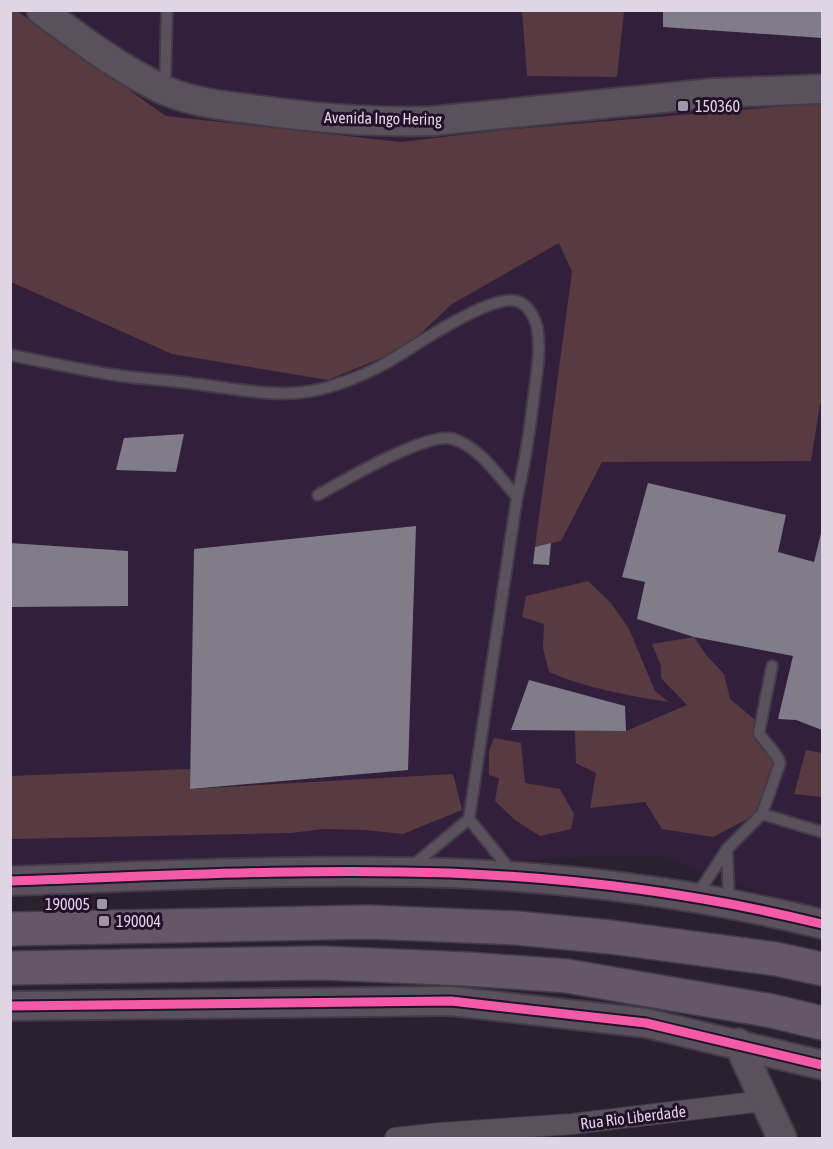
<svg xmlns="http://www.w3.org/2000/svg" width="833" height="1149" font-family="'Asap Condensed',sans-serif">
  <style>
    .built { fill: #321f3b }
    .green { fill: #573b41 }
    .building { fill: #807c8a }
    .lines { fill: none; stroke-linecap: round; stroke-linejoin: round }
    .lane-casing { stroke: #433b47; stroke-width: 14 }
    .street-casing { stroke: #433b47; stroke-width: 22 }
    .secondary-casing { stroke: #433b47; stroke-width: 32 }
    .highway-casing { stroke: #433b47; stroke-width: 36 }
    .lane { stroke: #59525d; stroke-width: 10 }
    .street { stroke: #59525d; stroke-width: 20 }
    .secondary { stroke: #59525d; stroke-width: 28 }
    .highway { stroke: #655866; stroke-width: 33 }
    .cycleway-casing { stroke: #211229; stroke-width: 13 }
    .cycleway { stroke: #f35aa7; stroke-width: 9 }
    .poi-dot { fill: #9f96a5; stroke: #211229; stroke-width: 2 }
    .labels { text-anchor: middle; stroke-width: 6; stroke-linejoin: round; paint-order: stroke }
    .poi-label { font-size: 16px; fill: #dfd5e5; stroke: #211229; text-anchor: start }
    .street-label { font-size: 16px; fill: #dfd5e5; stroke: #211229 }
  </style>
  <rect width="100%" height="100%" fill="#29212d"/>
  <path class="built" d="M10,11h812v904l-166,-60 -645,24z"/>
  <path class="green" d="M11,11h6l149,105 235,26 101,-12 320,-27v300l-2,1 -9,57 -209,1 -41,79 -26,6 37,-275 -13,-29 -107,61 -47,44 -77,32 -156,-26 -161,-72z
    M522,11h102l-7,66 -90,-1z
    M588,581l23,22 18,26 26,62 14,11c-40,-6 -83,-14 -120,-30l-6,-24 1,-24 -22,-7 4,-21z
    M694,637l13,19 17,18 6,25 24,20 21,37 -20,59 -42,22 -51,-8 -17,-27 -55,6 6,-35 -20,-10 -1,-33 51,1 61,-26 -26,-27v-12l-9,-22z
    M494,738l27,5 4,40 35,6 14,25 -3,15 -31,7 -25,-16 -20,-19 4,-23 -10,-3v-24z
    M806,750l16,3v44l-28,-3z
    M190,769v20l263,-15 9,36 -59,24 -38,-4 -42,-1 -32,4 -280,6 -1,-63z"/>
  <path class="building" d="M663,10h159v28l-159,-11z
    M184,434l-8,38 -60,-2 8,-32z
    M648,483l138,32 -8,37 36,10 8,-33v201l-26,-10 -18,-1 15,-63 -99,-19 -57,-18 8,-37 -23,-5z
    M416,526l-8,244 -218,19 4,-240z
    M10,543l118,8v55l-118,1z
    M551,543l-2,22 -16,-1 2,-17z
    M529,680l96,26 1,25 -115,-1z"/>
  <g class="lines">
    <defs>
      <path id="lane" d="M165,87l2,-77
        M10,355c37,7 74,16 112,21 22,3 45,4 67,7 51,6 102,20 152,0 15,-5 31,-12 45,-20 25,-14 108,-73 133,-61 9,3 16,16 18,25 4,22 0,45 -3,67 -4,35 -9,69 -17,103l-48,322 -58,48
        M318,495c25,-14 110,-64 135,-56 27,8 46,38 64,58
        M762,814l18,-51c-3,-11 -15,-19 -21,-30l13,-67
        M469,819l44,54
        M727,849l2,53
        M697,895l30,-46 35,-35 60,18"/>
      <path id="street" d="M395,1138l45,-5 132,-9 191,-23"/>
      <path id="secondary" d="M41,10c39,29 79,59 123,80 29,13 63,16 94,20 58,8 116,13 174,11l281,-28 109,-4
        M10,881c147,-5 294,-13 440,-8 125,5 251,21 372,51
        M10,1006l441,-5 195,22 176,42
        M738,1043l44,95"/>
      <path id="highway" d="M10,929l358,-7 149,6 93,9 166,22 46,10
        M10,968l312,-5 146,6 99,7 205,35 50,12"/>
    </defs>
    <use href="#lane" class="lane-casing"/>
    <use href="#street" class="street-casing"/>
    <use href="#secondary" class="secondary-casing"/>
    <use href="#highway" class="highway-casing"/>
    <use href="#lane" class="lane"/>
    <use href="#street" class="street"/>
    <use href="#secondary" class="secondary"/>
    <use href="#highway" class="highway"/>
    <defs>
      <path id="cycleway" d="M10,881c147,-5 294,-13 440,-8 125,5 251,21 372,51
        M10,1006l441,-5 195,22 176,42"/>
    </defs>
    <use href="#cycleway" class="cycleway-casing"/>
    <use href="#cycleway" class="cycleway"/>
  </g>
  <g class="poi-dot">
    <rect x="677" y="100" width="12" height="12" rx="3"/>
    <rect x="96" y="898" width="12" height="12" rx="3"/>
    <rect x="98" y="915" width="12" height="12" rx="3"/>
  </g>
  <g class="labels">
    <g class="poi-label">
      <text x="695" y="112">150360</text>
      <text x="90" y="910" text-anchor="end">190005</text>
      <text x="116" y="927">190004</text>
    </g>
    <g class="street-label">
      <text transform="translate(383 118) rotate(1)" y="6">Avenida Ingo Hering</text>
      <text transform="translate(633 1117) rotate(-7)" y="6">Rua Rio Liberdade</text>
    </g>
  </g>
  <rect width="833" height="1149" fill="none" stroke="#dfd5e5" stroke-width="24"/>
</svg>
